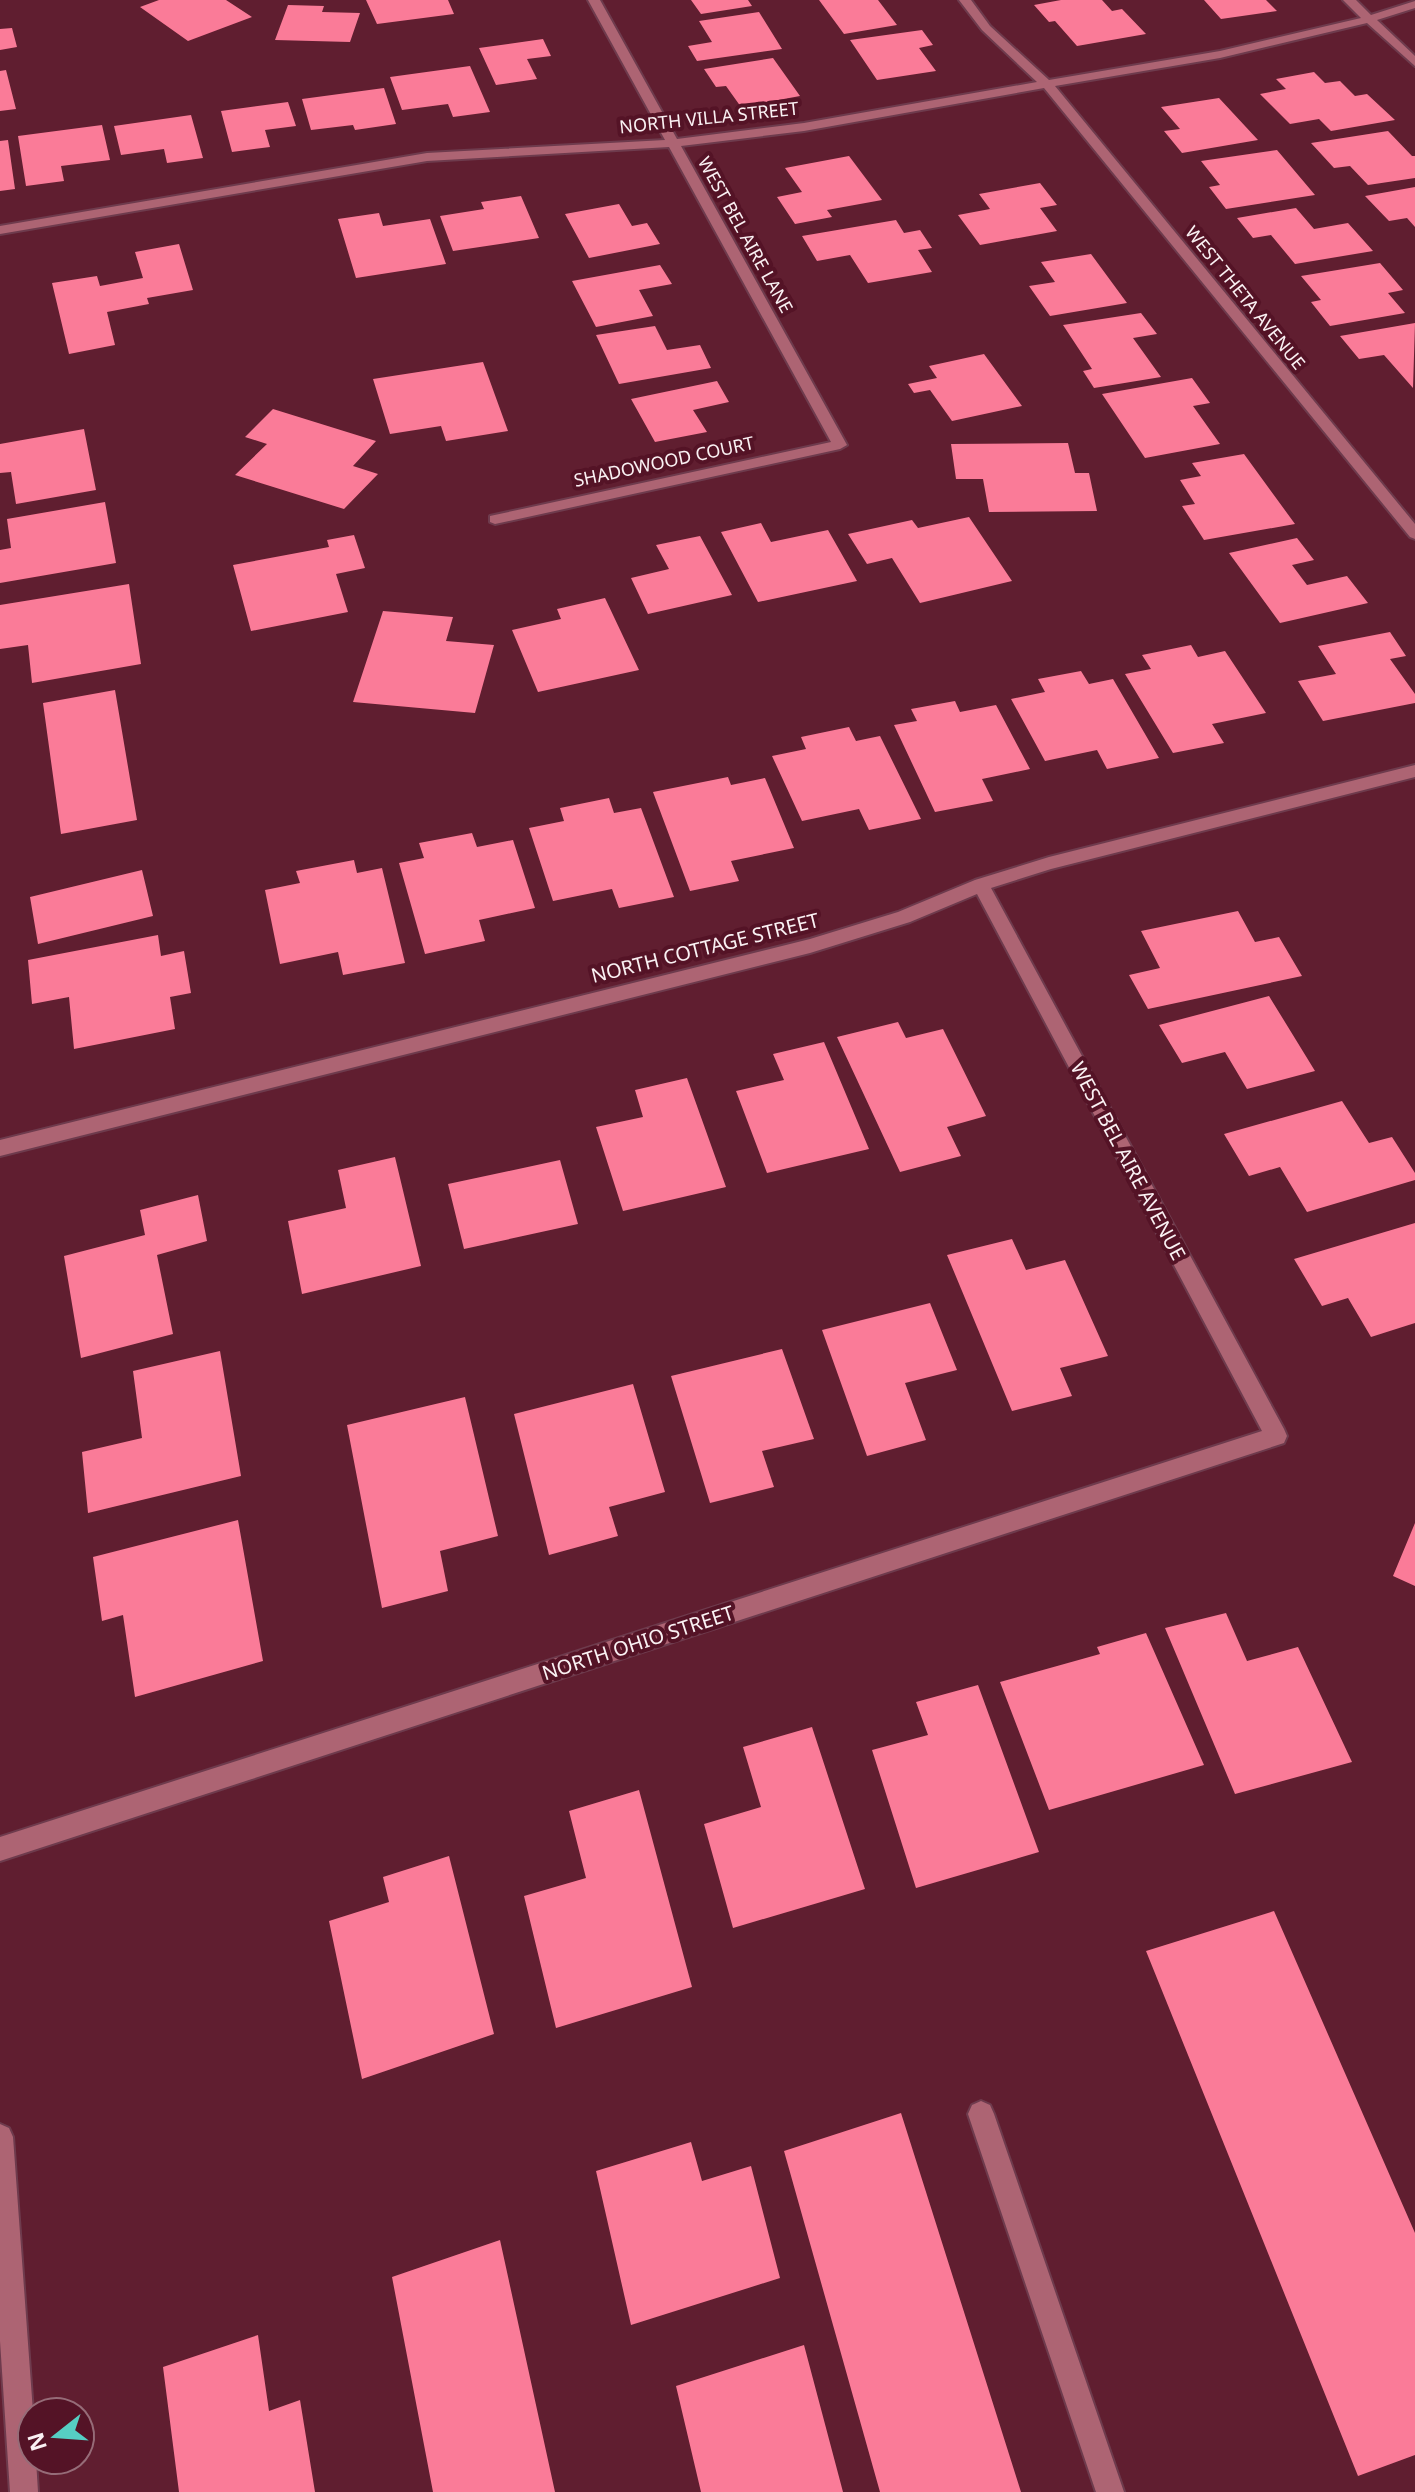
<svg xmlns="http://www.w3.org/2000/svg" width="1415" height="2492" font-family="'Noto Sans',sans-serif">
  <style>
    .building { fill: #fa7b98 }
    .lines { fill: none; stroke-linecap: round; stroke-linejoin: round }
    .minor-casing { stroke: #6e3b4d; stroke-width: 4 }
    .minor { fill: #ad6473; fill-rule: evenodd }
    .labels { text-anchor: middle; stroke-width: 8; stroke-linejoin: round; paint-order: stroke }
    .far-street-label { font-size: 18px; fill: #faf1f3; stroke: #541326 }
    .street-label { font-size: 20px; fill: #faf1f3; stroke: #541326 }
  </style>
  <rect width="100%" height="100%" fill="#601e30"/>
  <path class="building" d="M159,0h67l26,17 -64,24 -48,-34z
    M366,0h82l6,14 -77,10z
    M691,0h57l4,6 -51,8z
    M819,0h59l19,25 -53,9z
    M1061,0h41l10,11 10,-2 24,25 -69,12 -22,-25 -6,1 -15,-17z
    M1204,0h62l11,11 -56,8z
    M288,5l36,1 -2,6 38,1 -10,29 -75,-2z
    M759,12l23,37 -85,12 -9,-15 24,-4 -13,-21z
    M12,28l5,19 -17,3v-21z
    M922,30l11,15 -14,3 17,23 -59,9 -27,-40z
    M543,39l8,17 -24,3 10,20 -41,6 -17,-37z
    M773,58l27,38 -59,11 -15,-21 -10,1 -12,-18z
    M470,66l20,46 -37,5 -5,-13 -46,6 -12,-33z
    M6,70l10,39 -16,2v-40z
    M1314,72l11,11 15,-2 15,15 12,-2 28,26 -64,11 -12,-12 -29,5 -30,-30 26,-5 -10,-10z
    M384,88l12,36 -41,6 -2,-5 -42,5 -9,-31z
    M1219,98l39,42 -76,13 -18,-22 16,-2 -19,-22z
    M288,102l8,24 -31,4 5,17 -38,5 -11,-41z
    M191,115l12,43 -36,5 -3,-14 -43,6 -7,-29z
    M102,125l8,35 -49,6 3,15 -38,5 -8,-50z
    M1388,131l24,25h3v22l-47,7 -18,-19 -16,2 -23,-25z
    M8,140l7,49 -15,2v-50z
    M1277,150l38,45 -89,14 -17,-22 11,-2 -19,-24z
    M849,156l33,44 -55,10 5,7 -37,7 -18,-27 25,-5 -17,-24z
    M1040,183l17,22 -17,3 17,23 -77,14 -22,-30 32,-6 -11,-15z
    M1415,187v40l-8,-9 -18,3 -24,-25z
    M521,196l18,42 -86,13 -13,-35 44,-7 -3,-7z
    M619,204l13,22 15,-3 13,21 -71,14 -24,-44z
    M1296,208l18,21 34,-6 25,28 -78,13 -24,-29 -18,3 -16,-20z
    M379,213l4,13 47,-7 16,45 -90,14 -18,-59z
    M896,220l8,13 16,-3 12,18 -14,2 14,22 -64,11 -18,-28 -33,6 -15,-25z
    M179,244l14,46 -46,8 2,6 -42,8 8,33 -46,9 -17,-71 45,-7 3,10 43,-8 -8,-26z
    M1091,254l36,49 -77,13 -21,-30 26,-4 -14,-20z
    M1380,263l23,27 -15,3 17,20 -75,13 -19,-24 10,-2 -20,-24z
    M660,265l12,19 -33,6 14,26 -57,11 -24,-46z
    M1141,313l16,21 -24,4 28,39 -67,11 -11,-17 9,-2 -29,-44z
    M1415,323l-2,65 -29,-33 -25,4 -19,-23z
    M655,326l12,24 33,-5 11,23 -92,16 -23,-49z
    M984,354l38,52 -70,15 -22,-31 -16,3 -6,-9 29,-6 -8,-12z
    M483,362l25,69 -62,10 -5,-15 -51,8 -17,-55z
    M1192,378l18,25 -17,3 27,38 -75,14 -43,-64z
    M717,381l12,21 -36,8 14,22 -52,10 -24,-43z
    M273,409l103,32 -23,25 25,8 -34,35 -109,-34 32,-31 -22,-7z
    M84,429l12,61 -80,14 -5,-32 -11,1v-29z
    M1068,443l7,30h14l8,38 -108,1 -6,-33h-27l-5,-35z
    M1244,454l51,70 -91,16 -22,-34 13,-2 -15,-24 21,-4 -9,-13z
    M105,502l11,61 -116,20v-33l11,-2 -4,-29z
    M969,517l43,64 -92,22 -28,-45 -25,6 -19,-30 64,-14 6,8z
    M761,523l10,19 57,-12 29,51 -99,21 -37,-70z
    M354,535l11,33 -29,6 12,38 -97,19 -18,-66 96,-18 -2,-7z
    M700,536l32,59 -84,19 -17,-36 38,-9 -13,-24z
    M1297,538l17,22 -22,5 15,20 40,-9 21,27 -88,20 -51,-70z
    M129,584l12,80 -109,19 -4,-38 -28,4v-44z
    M605,598l34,72 -101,22 -26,-62 49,-11 -4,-10z
    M383,611l70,6 -7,24 48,4 -19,68 -122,-11z
    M1390,632l16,24 -16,3 25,35v9l-92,18 -25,-40 38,-7 -18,-28z
    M1191,645l7,12 27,-6 41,62 -54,11 12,19 -51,10 -48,-79 26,-5 -9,-14z
    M1081,671l8,13 24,-5 46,79 -52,11 -10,-19 -52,11 -34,-62 34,-7 -7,-13z
    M115,690l22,130 -76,14 -18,-131z
    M955,701l5,11 36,-7 34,64 -48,10 11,22 -58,11 -41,-87 23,-4 -6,-12z
    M849,727l7,14 24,-5 41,83 -52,11 -10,-21 -57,12 -30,-65 34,-7 -5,-12z
    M728,777l3,8 34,-7 29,70 -63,13 8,20 -49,10 -37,-99z
    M609,798l5,15 27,-5 33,89 -55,11 -7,-19 -59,12 -24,-73 35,-7 -4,-13z
    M472,833l5,14 36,-7 22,68 -56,12 6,21 -60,13 -26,-91 25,-5 -5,-15z
    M354,860l3,13 25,-5 23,95 -62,12 -5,-23 -58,12 -15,-74 35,-7 -4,-12z
    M142,870l11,46 -115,28 -8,-47z
    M1238,911l17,31 24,-5 23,39 -154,33 -19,-34 31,-7 -19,-37z
    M158,935l3,21 23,-5 7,42 -21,4 5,32 -101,20 -5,-52 -37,7 -4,-44z
    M1269,996l46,75 -68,18 -22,-37 -43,11 -23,-38z
    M898,1022l8,16 37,-9 43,87 -39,11 14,29 -61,16 -63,-135z
    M824,1042l45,107 -102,24 -31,-82 48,-11 -11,-26z
    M687,1078l39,109 -103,24 -27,-84 47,-10 -8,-27z
    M1342,1101l27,42 23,-6 23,36v7l-108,32 -27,-45 -31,9 -25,-42z
    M395,1157l26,109 -119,28 -14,-73 58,-13 -8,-38z
    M560,1160l18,64 -114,25 -16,-65z
    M198,1195l9,46 -50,14 16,79 -92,24 -17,-102 81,-21 -5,-25z
    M1415,1223v100l-44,14 -23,-39 -26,8 -28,-47z
    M1012,1239l14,31 39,-10 43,96 -48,12 12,28 -60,15 -65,-156z
    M930,1303l27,67 -52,13 21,57 -59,16 -45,-126z
    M782,1349l32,90 -52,12 12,36 -64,16 -39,-127z
    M220,1351l21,125 -153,37 -6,-61 60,-14 -9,-67z
    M633,1384l32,108 -56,15 9,29 -69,19 -35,-141z
    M465,1397l33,139 -58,15 8,40 -66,17 -35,-183z
    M238,1520l25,141 -128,36 -12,-82 -21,6 -9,-64z
    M1415,1523v63l-22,-10z
    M1226,1613l21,48 51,-14 54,115 -117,32 -70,-166z
    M1146,1633l58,132 -155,45 -49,-128 100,-28 -3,-7z
    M978,1685l61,167 -123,36 -44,-138 56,-15 -12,-33z
    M812,1727l53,162 -132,39 -29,-104 57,-17 -18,-60z
    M639,1790l53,197 -136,41 -32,-132 62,-18 -17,-67z
    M449,1856l45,178 -132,45 -33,-158 60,-19 -6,-25z
    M1274,1911l141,322v222l-57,21 -212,-525z
    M901,2113l120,379h-141l-96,-341z
    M691,2142l11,39 49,-15 29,112 -149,47 -35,-154z
    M500,2240l55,252h-122l-41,-215z
    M258,2335l11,76 31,-11 15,92h-136l-16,-125z
    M804,2345l39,147h-142l-25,-106z"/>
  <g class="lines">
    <defs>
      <path id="minor" d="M588,0h12l77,139 127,-16 233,-41 -55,-52 -23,-30h12l19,26 59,54 171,-29 141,-33 -18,-18h13l15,15 44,-14v7l-38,12 38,36v10l-48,-43 -147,35 -165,28 360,438v15l-5,-2 -366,-449 -240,43 -123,15 166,299 -7,4 -345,75 -5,-2v-6l341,-74 -162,-295 -242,14 -427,73v-8l427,-73 238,-13z
        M1415,765v12l-364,92 -60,19 293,541 3,7 -3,7 -1284,418v-24l1262,-406 -285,-537 -67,28 -100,31 -810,203v-16l810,-201 88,-27 77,-32 74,-23z
        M981,2101l9,4 4,9 130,378h-28l-128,-378 4,-9z
        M0,2124l9,4 4,9 20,275 -1,48h4l2,32h-28l-10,-151z"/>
    </defs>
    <use href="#minor" class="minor-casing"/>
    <use href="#minor" class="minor"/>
  </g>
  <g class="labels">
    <g class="far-street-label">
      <text transform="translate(709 118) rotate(-6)" y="6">NORTH VILLA STREET</text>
      <text transform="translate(745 235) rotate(61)" y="6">WEST BEL AIRE LANE</text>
      <text transform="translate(1245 298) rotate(51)" y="6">WEST THETA AVENUE</text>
      <text transform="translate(664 462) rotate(-12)" y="6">SHADOWOOD COURT</text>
    </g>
    <g class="street-label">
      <text transform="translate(705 948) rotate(-14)" y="7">NORTH COTTAGE STREET</text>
      <text transform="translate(1128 1161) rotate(62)" y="7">WEST BEL AIRE AVENUE</text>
      <text transform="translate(638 1643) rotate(-18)" y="7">NORTH OHIO STREET</text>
    </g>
  </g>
  <g transform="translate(56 2436) rotate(253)"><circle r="38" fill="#541326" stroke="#966c78" stroke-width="2"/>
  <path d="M0-6L14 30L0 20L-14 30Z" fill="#56cec3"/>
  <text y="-12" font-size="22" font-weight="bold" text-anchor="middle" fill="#faf1f3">N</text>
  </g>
</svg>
